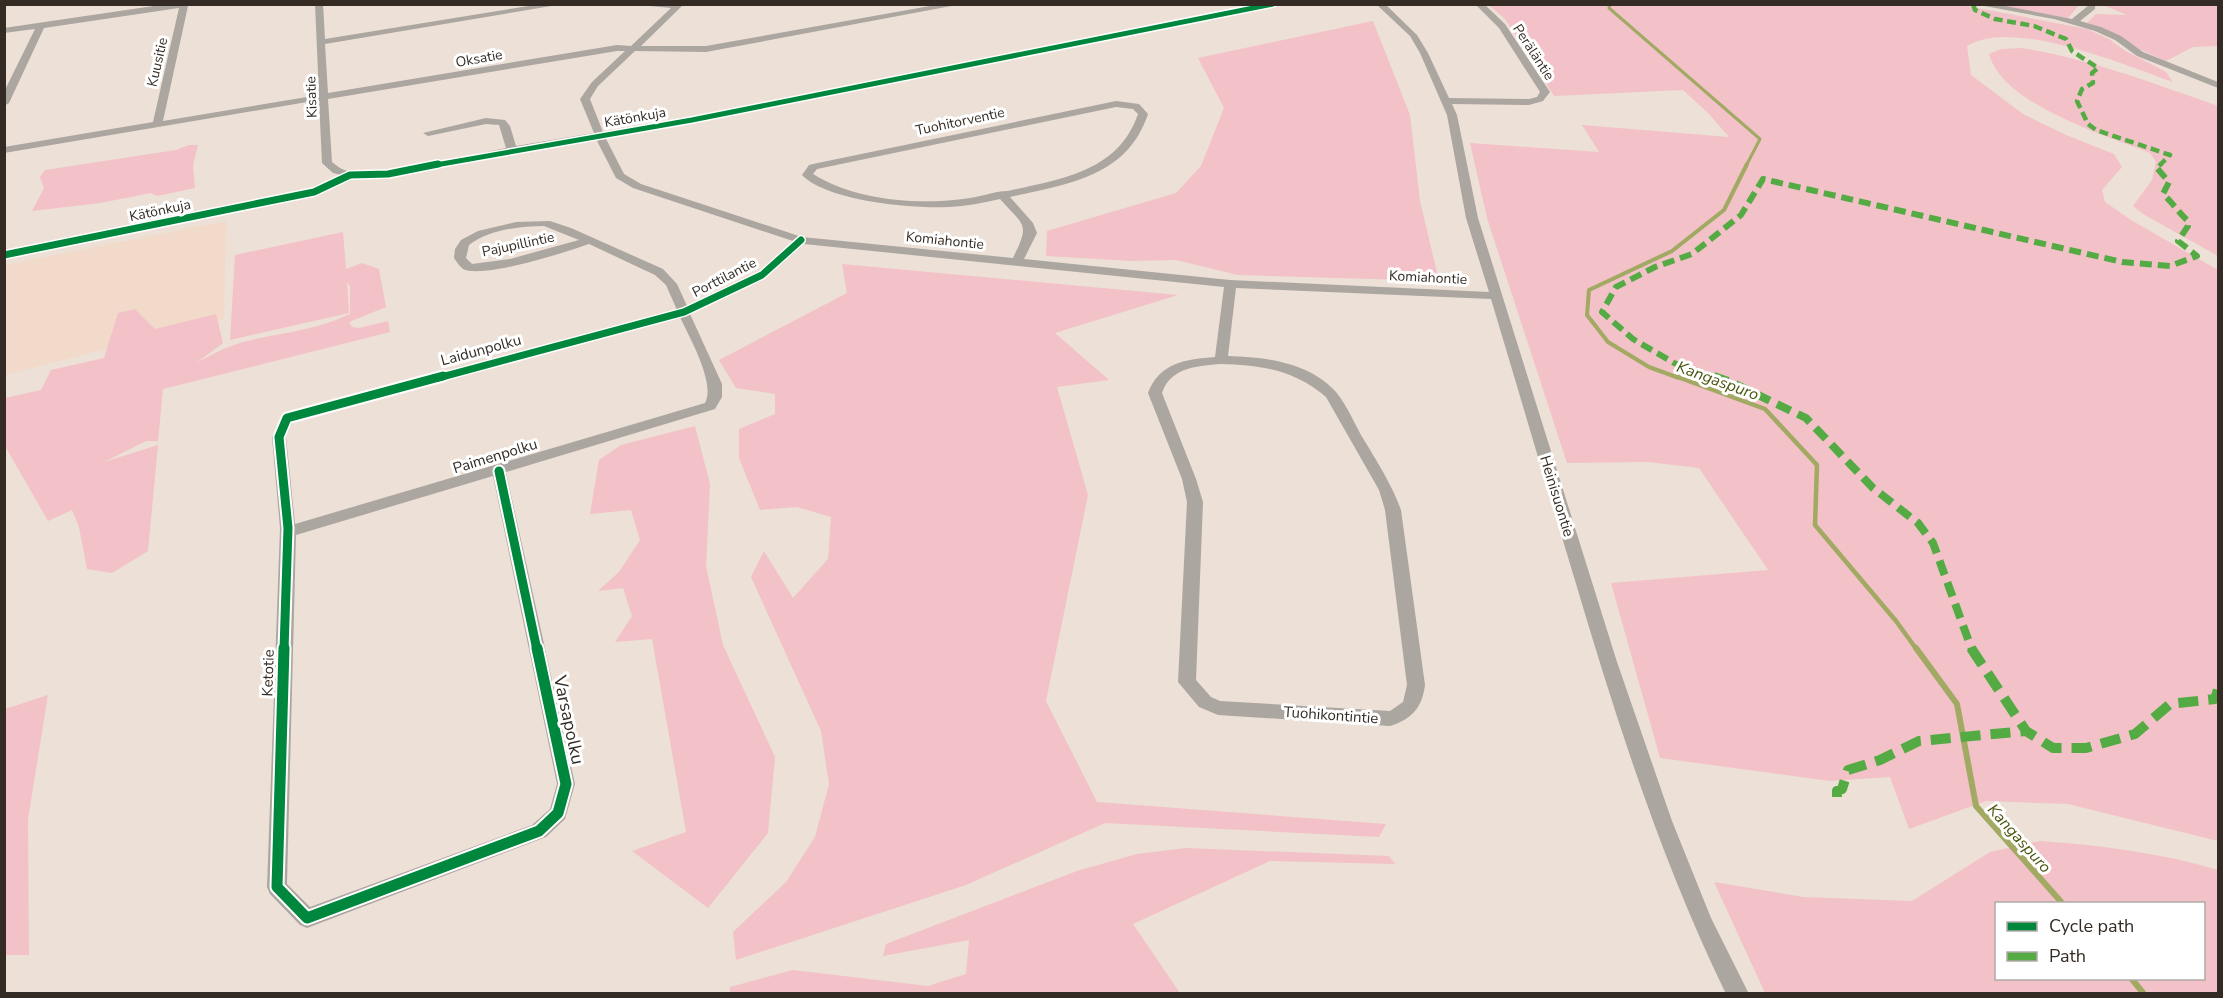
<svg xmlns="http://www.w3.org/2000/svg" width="2223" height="998" font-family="'Nunito Sans',sans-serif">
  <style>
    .built { fill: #f1dac9 }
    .green { fill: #f3c1c8; fill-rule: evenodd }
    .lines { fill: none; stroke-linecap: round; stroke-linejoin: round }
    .stream-far3 { stroke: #a1a962; stroke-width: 3 }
    .stream-far2 { stroke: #a1a962; stroke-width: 4 }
    .stream-far1 { stroke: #a1a962; stroke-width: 4.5 }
    .stream { stroke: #a1a962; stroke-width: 6 }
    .minor { fill: #aba6a0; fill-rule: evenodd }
    .quiet-far3 { stroke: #54ab44; stroke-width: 4.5; stroke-dasharray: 9 4.5; stroke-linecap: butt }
    .quiet-far2 { stroke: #54ab44; stroke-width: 6; stroke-dasharray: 12 6; stroke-linecap: butt }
    .quiet-far1 { stroke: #54ab44; stroke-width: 8; stroke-dasharray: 15 8; stroke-linecap: butt }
    .quiet { stroke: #54ab44; stroke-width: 10; stroke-dasharray: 20 10; stroke-linecap: butt }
    .cycleway-far3-casing { stroke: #fff; stroke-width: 8 }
    .cycleway-far2-casing { stroke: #fff; stroke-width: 10 }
    .cycleway-far1-casing { stroke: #fff; stroke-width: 13 }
    .cycleway-casing { stroke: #fff; stroke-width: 15 }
    .cycleway-far3 { stroke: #00873e; stroke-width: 5 }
    .cycleway-far2 { stroke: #00873e; stroke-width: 7 }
    .cycleway-far1 { stroke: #00873e; stroke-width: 9 }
    .cycleway { stroke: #00873e; stroke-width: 11 }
    .labels { text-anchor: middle; stroke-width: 6; stroke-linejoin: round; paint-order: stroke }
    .far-street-label { font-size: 14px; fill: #342b24; stroke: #fff }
    .street-label { font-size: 15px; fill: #342b24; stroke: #fff }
    .water-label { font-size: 16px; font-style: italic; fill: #49550e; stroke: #fff }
    .near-street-label { font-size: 18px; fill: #342b24; stroke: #fff }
  </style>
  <rect width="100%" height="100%" fill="#ede0d6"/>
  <path class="built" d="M226,221l-2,98 -219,56v-110z"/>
  <path class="green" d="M1489,5h473l125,24 22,10 15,11 42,22 7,10c-49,-17 -161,-65 -206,-36l4,29 52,39 43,21 48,19 8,13 -20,23 3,12 26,18 87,50v571l-150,-37 -82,-3 -77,28 -19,-52 -60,4 -170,-23 -49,-175 157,-13 -69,-102 -51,-6 -81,1 -80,-245 -17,-75 129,9 -17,-27 147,12 -20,-23 -26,-24 -129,6 -49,-77z
    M1988,5h91l-11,13z
    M2103,5h115v41l-25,1 -27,14 -27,-12 -21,-14 -31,-12 9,-9 31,1z
    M1373,21l37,94 10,86 19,80 -201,-6 -62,-15 -45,1 -85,-5 1,-25 129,-38 25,-27 23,-58 -26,-50z
    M2022,48c68,11 131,35 196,58v150l-75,-42 -10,-8 19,-26 4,-18 -6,-9c-45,-18 -147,-48 -161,-99l12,-5z
    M189,145h9l-5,20 2,23 -38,8 -6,-3 -51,10 -68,8 12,-23 -4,-11 5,-7 131,-20z
    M343,232l3,37 16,-6 17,6 7,38 -37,15 3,5 7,1 29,-7 2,11 -227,57 -5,52h-12l-42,21 54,-17 -10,106 -36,22 -25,-4 -8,-42 -7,-17 -24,11 -43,-75v-48l36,-8 10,-20 53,-12 14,-45 17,-4 20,20 61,-15 7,29 -27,20c16,-9 32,-17 51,-22 37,-9 67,-10 103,-27v-28l-3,-4 2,31 -119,27 5,-85z
    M842,264l336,31 -123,38 54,47 -52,7 31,108 -42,206 51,101 289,22 -7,13 -274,-14 -139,62 -230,75 -3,-28 53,-50 29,-45 14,-53 -8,-53 -70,-154 13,-26 29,47 35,-39 3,-42 -34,-10 -37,3 -21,-52v-29l36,-15v-20l-39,-6 -17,-28 128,-67z
    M695,426l15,58 -4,82 17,79 52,112 -7,76 -60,75 -76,-57 54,-19 -34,-193 -37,3 17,-26 -9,-28 -25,3 21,-19 21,-32 -9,-30 -41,4 9,-54 22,-15z
    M48,695l-20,124 1,136h-24v-246z
    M2040,841c60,4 121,12 178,29v123h-453l-51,-111 89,15 109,4 78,-49zM1996,904h208v74h-208z
    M1186,848l203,8 6,8 -125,-3 -137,63 47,69h-450v-6l63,-17 135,16 38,-12 3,-34 -86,16 3,-12 191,-73 60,-17z"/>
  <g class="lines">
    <path class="stream-far3" d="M1610,4l-1,4 151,131 -14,27"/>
    <path class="stream-far2" d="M1679,378l-30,-11 -41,-25 -21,-27 2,-25 83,-39 52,-41 23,-46"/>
    <path class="stream-far1" d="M1675,376l90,33 52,56 -2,60 81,96 21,29"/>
    <path class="stream" d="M1916,648l41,56 19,102 87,98
      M2131,978l13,16"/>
    <path class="minor" d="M167,4h24l-3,2 -25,115 156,-26 -4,-91h8l2,35 216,-35h22l-238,40 3,49 289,-48 14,1 40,-38 -42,-4h55l-43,42h65l235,-42h21l-256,48 -71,-1 -37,35 -8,13 13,33 89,-15 566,-113h19l-585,119 -87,14 19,37 17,10 161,53 211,21c17,-35 12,-31 -13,-59 -17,4 -34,7 -51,8 -36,2 -122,-6 -147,-32l7,-10 4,-1 303,-63 23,3 9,10c-21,63 -80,70 -138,83l23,26 4,10 -13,26 206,21 259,12 -23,-74 -19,-103 -27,-62 -10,-17 -34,-32h9l32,31 11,18 21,45 80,1 8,-2 3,-5 -41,-64 -24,-24h9l21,20 45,68 -7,9 -14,4 -77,-1 5,11 21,103 139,444 55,159 39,97 38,76h-23c-65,-134 -110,-275 -152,-417 -28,-92 -55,-185 -83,-278l-255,-11 -8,68c37,1 81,6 108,36 11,13 19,33 28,48 14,23 28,45 37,70l24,175c-3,23 -13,34 -35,41l-172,-11 -19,-8 -21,-25 9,-180 -5,-23 -34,-86c11,-30 38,-34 67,-36l9,-70 -420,-43 -38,34 -76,36 32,70v13l-7,12 -209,63 69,312 -10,35 -19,18 -239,91 -7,-3 -30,-31 -3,-7 13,-359 -8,-91 10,-22 395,-105 -11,-25 -11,-10 -66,-31c-23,8 -105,35 -126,25 -4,-3 -6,-7 -9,-11l1,-9 6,-9 17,-9 38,-9 34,-1 21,7 92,41 14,15 10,22 71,-34 35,-31 -160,-53 -17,-10 -20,-39 -208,38 -36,1 -38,17 -310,63v-7l307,-62 30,-14 -8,-2 -11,-10 -3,-63 -315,53v-6l149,-25 26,-114 -135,20 -35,75 -5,3v-14l31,-63 -31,4v-5zM617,51h8l-33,31 -12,17 14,34 -78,13 -6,-20 -5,-6 -19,-2 -63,15 5,3 58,-12 13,1 7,23c-37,7 -123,31 -158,23 -6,-1 -11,-5 -16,-9l-4,-63zM1116,107l17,2 5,5c-20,58 -77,65 -130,77 -14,0 -30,7 -45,8 -48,6 -109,1 -150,-25l4,-5zM544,226l35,14 -69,19 -38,5 -6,-6 3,-13c19,-15 51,-19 75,-19zM680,317c9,20 36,66 25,86l-410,121 -9,-87 7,-16zM1221,364c40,1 73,6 105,33l53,93 6,20 22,175 -4,17 -13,9 -170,-10 -9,-4 -15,-17 7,-178 -7,-23 -34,-86c9,-26 35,-27 59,-29zM493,476l64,308 -7,25 -18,16 -222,82 -23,-23 9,-349z
      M1974,4h21l77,15 17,-14h6v4l-15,12 21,6 20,9 22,16 75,30v6l-81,-32 -22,-16 -20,-9 -41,-12z"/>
    <path class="quiet-far3" d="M1973,4l2,6 20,9 39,7 32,13 6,12 26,17 -6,5 1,10 -11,6 -5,12 11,23 8,6 74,25 -11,11"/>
    <path class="quiet-far2" d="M1718,378l-44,-15 -41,-24 -31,-27 14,-25 39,-20 37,-13 49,-39 22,-36 359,83 48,4 27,-10 -19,-15 10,-15v-5c-10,-9 -15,-18 -25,-27l6,-12 -12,-14 4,-4"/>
    <path class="quiet-far1" d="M1714,376l17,6 75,36 67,70 45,35 15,20 39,107"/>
    <path class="quiet" d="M1971,648l55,83 27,17h33l49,-14 35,-30 45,-5 3,-9
      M1837,797v-6l5,-2 6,-19 32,-10 39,-19 107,-10"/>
    <defs>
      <path id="cycleway-far3" d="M430,166l262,-46 581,-116"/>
      <path id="cycleway-far2" d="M4,255l310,-63 36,-17 38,-1 50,-10
        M438,378l246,-66 78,-37 39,-35"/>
      <path id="cycleway-far1" d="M499,471l38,179
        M284,650l4,-122 -9,-91 8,-19 156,-42"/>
      <path id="cycleway" d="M284,648l-7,239 30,31 232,-87 19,-18 8,-29 -29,-136"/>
    </defs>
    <use href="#cycleway-far3" class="cycleway-far3-casing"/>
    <use href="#cycleway-far2" class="cycleway-far2-casing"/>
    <use href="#cycleway-far1" class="cycleway-far1-casing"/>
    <use href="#cycleway" class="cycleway-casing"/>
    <use href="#cycleway-far3" class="cycleway-far3"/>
    <use href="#cycleway-far2" class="cycleway-far2"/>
    <use href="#cycleway-far1" class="cycleway-far1"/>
    <use href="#cycleway" class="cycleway"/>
  </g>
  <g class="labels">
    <g class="far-street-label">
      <text transform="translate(1534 52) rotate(57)" y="5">Peräläntie</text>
      <text transform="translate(479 58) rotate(-10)" y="5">Oksatie</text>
      <text transform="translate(157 62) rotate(-77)" y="5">Kuusitie</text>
      <text transform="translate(311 97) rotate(-92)" y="5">Kisatie</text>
      <text transform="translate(635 117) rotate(-10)" y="5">Kätönkuja</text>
      <text transform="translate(960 121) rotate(-12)" y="5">Tuohitorventie</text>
      <text transform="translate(160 210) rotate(-12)" y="5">Kätönkuja</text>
      <text transform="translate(945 240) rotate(6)" y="5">Komiahontie</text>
      <text transform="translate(518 244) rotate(-12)" y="5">Pajupillintie</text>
      <text transform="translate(724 277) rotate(-27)" y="5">Porttilantie</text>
      <text transform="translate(1428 277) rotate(3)" y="5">Komiahontie</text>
    </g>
    <g class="street-label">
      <text transform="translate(481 350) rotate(-15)" y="5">Laidunpolku</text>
      <text transform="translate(495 456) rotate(-17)" y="5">Paimenpolku</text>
      <text transform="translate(1557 496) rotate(73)" y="5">Heinisuontie</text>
      <text transform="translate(268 673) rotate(-88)" y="5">Ketotie</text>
      <text transform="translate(1331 715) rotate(4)" y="5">Tuohikontintie</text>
    </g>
    <g class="water-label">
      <text transform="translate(1718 380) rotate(20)" y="6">Kangaspuro</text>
      <text transform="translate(2020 838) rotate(48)" y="6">Kangaspuro</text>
    </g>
    <g class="near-street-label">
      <text transform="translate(569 720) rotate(78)" y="6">Varsapolku</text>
    </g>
  </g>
  <rect width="2223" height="998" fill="none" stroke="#342b24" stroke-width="12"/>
  <rect x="1995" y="902" width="210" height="78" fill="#ffffff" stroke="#aeaaa7" stroke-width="1.5"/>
  <rect x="2007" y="922" width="30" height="9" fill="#00873e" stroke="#aeaaa7" stroke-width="1.5"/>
  <text x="2049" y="932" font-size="18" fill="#342b24">Cycle path</text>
  <rect x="2007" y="952" width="30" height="9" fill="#54ab44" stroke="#aeaaa7" stroke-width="1.5"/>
  <text x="2049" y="962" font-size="18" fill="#342b24">Path</text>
</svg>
